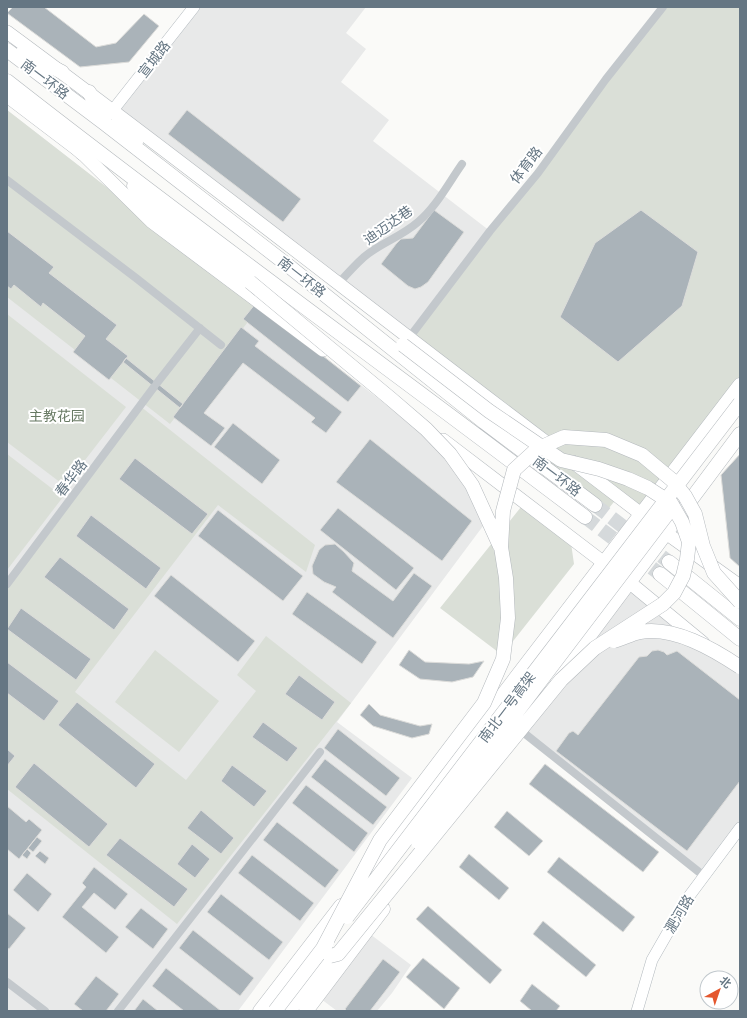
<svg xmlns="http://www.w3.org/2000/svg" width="747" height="1018" font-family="Figtree,'Noto Sans SC',sans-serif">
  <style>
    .built { fill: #e8e9e9 }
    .green { fill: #dadfd7 }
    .building { fill: #aab3b9; stroke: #dcdcda }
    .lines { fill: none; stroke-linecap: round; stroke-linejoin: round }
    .highway-tunnel { stroke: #d5d9db; stroke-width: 14; stroke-dasharray: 14 7; stroke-linecap: butt }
    .secondary-casing { stroke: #b3babf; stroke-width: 12 }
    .primary-casing { stroke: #b5babe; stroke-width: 14 }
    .highway-casing { stroke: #b4b9bd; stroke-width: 15 }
    .street { stroke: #c3c8cc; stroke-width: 8 }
    .secondary { stroke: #fff; stroke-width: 11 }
    .primary { stroke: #fff; stroke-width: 13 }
    .highway { stroke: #fff; stroke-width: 14 }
    .highway-bridge-casing { stroke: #b4b9bd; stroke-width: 15; stroke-linecap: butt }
    .highway-bridge { stroke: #fff; stroke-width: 14 }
    .labels { text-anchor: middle; stroke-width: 4; stroke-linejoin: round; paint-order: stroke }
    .street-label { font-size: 14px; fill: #657683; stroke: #fff }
    .park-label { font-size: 14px; fill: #687a64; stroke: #fff }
  </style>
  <rect width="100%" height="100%" fill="#fafaf8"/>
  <path class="built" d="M194,7h172l-20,26 20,16 -25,33 48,38 -16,21 117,90 -81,107 -296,-228z
    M7,110l462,359 14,57 -146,196 75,56 -174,233h-231z
    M629,582l111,91v157l-36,46 -185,-147z
    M366,931l45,34 -19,28 -15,18h-40l-20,-15z"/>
  <path class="green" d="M663,7h77v378l-99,129 -23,-17 -9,11 -207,-157z
    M7,110l253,196 -90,118 -163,-127z
    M7,314l119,93 -61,79 -58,-44z
    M140,406l175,139 -9,27 -88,-67 -143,187 111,88 70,-89 -19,-16 29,-39 85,67 -174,221 -170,-135v-206z
    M7,454l56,43 -56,73z
    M521,507l50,36 3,21 -72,91 -62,-47z
    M155,650l64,51 -40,51 -64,-50z"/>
  <path class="building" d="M13,7h31l52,40 20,-4 28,-29 15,12 -30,36 -49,5 -73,-54z
    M187,110l114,89 -18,23 -115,-88z
    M434,210l30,22 -36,50 -7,5 -6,2 -7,-3 -27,-22 15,-20 5,-5 12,-1z
    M641,210l57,42 -16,54 -64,56 -58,-45 35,-74z
    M7,231l47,36 -5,6 68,52 -11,14 22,17 -19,24 -36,-28 12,-16 -42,-33 -2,4 -27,-22 -3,4 -4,-3z
    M256,303l105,83 -13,16 -105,-83z
    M241,327l18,14 -4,5 87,66 -16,21 -15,-11 4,-4 -72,-55 -39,50 21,15 -14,18 -38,-29z
    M126,358l57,46 -3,4 -57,-46z
    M233,423l47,37 -18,24 -48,-37z
    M370,439l102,82 -30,40 -106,-79z
    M740,454v113l-10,-9 -9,-83z
    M135,458l73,56 -16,20 -73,-55z
    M338,508l76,60 -18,22 -76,-60z
    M218,510l85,66 -20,25 -85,-65z
    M91,515l70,53 -15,21 -70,-53z
    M335,544l9,8 10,11 -2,8 41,30 21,-28 18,13 -39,52 -61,-46 4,-5 -12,-5 -11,-8 -1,-8 7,-16 6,-5z
    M60,557l69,52 -15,21 -70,-53z
    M171,575l84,66 -17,21 -84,-66z
    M307,592l70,50 -15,22 -70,-50z
    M21,608l70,51 -15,21 -69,-51z
    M409,650l16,12 44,2 15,-3 -11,16 -21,5 -32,-3 -21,-14z
    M658,650l6,2 3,3 10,-4 63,49v81l-53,70 -131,-100 13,-18 4,-2 5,4 61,-78 8,-1 5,-5z
    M7,662l52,39 -15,20 -37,-28z
    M299,675l36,27 -13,18 -37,-26z
    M77,702l78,62 -19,24 -78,-63z
    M369,704l11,11 40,11 12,-2 -3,10 -17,4 -39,-12 -13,-11z
    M263,722l35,26 -11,14 -35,-25z
    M338,729l62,49 -14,18 -62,-48z
    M7,749l8,7 -8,10z
    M325,759l62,48 -14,18 -62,-48z
    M34,763l74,61 -19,23 -74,-60z
    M545,764l114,88 -16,20 -114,-88z
    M232,765l35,26 -13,16 -33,-26z
    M306,785l62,48 -14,19 -62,-49z
    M7,806l19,16 3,-3 13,11 -23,29 -12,-10z
    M201,810l33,28 -13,16 -34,-26z
    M507,811l36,30 -14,15 -35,-29z
    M277,822l62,48 -14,18 -62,-48z
    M37,837l5,4 -9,11 -5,-4z
    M120,838l68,51 -14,18 -68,-52z
    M192,844l18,15 -15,19 -18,-14z
    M27,849l4,4 -4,6 -5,-4z
    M40,851l9,7 -4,6 -10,-8z
    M469,854l40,34 -10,12 -40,-33z
    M252,855l62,48 -14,18 -62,-48z
    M559,857l76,60 -12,15 -76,-60z
    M94,867l34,27 -13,16 -21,-17 -12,14 37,30 -13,16 -44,-36 24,-30 -4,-4z
    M27,873l25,21 -14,18 -25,-22z
    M221,894l62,48 -14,18 -62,-48z
    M428,906l74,64 -12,14 -74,-65z
    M141,908l27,21 -15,20 -28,-22z
    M7,913l19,15 -17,21 -2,-1z
    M543,921l53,44 -10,12 -53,-43z
    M193,930l61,48 -14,18 -61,-48z
    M423,958l37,30 -16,21 -38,-32z
    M383,959l17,13 -30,39h-23l-2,-2z
    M166,968l55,43h-37l-32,-25z
    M96,976l23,18 -13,17h-23l-9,-7z
    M532,984l28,22 -4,5h-24l-12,-10z
    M143,999l15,12h-24z"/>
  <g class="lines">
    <path class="highway-tunnel" d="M595,505l74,57
      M585,517l75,57"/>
    <defs>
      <path id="secondary" d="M113,110l81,-103
        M637,1011l15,-51 35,-61 53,-71"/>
      <path id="primary" d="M7,32c182,134 360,275 540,411
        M7,96l75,57 70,69 171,128
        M443,440l186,142 74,61
        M573,462l93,71 74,53"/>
      <path id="highway" d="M7,50l97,73 186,144 194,155 111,83
        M22,53l40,19
        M7,81c190,149 386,290 578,436
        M89,92l15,27
        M113,110l23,32
        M65,136l17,17
        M134,186c33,38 75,66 116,96
        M669,562l71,57
        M660,574l80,65
        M557,679l183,-245
        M368,871l372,-486
        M260,1011l81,-105
        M289,1011l41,-55
        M306,1011l77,-102"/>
    </defs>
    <use href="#secondary" class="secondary-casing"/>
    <use href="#primary" class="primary-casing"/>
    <use href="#highway" class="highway-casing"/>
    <path class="street" d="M7,180l129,98 85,67
      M338,284c8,-9 17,-19 26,-27 16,-14 37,-20 54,-35 18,-15 30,-38 44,-58
      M409,338l81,-107 48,-58 68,-94 57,-72
      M157,383l43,-55
      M7,584l147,-197
      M519,729l185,147
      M7,982l38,29
      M118,1011l202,-259"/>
    <use href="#secondary" class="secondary"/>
    <use href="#primary" class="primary"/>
    <use href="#highway" class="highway"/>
    <defs>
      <path id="highway-bridge" d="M250,282l141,117 35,30 24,25 22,31 28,61
        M614,641c8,-2 17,-7 26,-9 34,-6 73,17 100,35
        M418,842l250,-329
        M347,917l393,-514
        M322,950l58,-110 104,-137 19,-44 5,-41 -2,-40 -5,-31 2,-36 11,-41 23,-21 27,-12 42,3 36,15 30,25 13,16 10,18 8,32 11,27 26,29
        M330,956l8,-2 223,-274 34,-32 68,-44 11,-11 9,-17 4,-17 2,-17 -7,-20 -11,-19 -23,-15 -20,-9 -29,-10 -38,-9 -72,-49 -86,-66
        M275,1011l52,-68"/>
    </defs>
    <use href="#highway-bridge" class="highway-bridge-casing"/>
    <use href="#highway-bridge" class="highway-bridge"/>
  </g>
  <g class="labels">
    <g class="street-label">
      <text transform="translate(154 59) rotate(-52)" y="5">宣城路</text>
      <text transform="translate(45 79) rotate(37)" y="5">南一环路</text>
      <text transform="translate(526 165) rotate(-52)" y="5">体育路</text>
      <text transform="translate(388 225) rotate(-35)" y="5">迪迈达巷</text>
      <text transform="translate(302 277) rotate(38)" y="5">南一环路</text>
      <text transform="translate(557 476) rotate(37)" y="5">南一环路</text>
      <text transform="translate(71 478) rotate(-53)" y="5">春华路</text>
      <text transform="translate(507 707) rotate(-53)" y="5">南北一号高架</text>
      <text transform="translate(679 914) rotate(-59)" y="5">淝河路</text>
    </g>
    <g class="park-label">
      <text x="57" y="421">主教花园</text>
    </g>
  </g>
  <rect width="747" height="1018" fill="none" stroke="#657683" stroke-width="16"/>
  <g transform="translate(719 990) rotate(40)"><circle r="19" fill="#ffffff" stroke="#c1c8cd"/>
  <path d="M0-3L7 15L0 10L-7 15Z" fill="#e4572e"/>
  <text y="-6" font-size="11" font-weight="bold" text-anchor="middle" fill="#657683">北</text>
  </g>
</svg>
